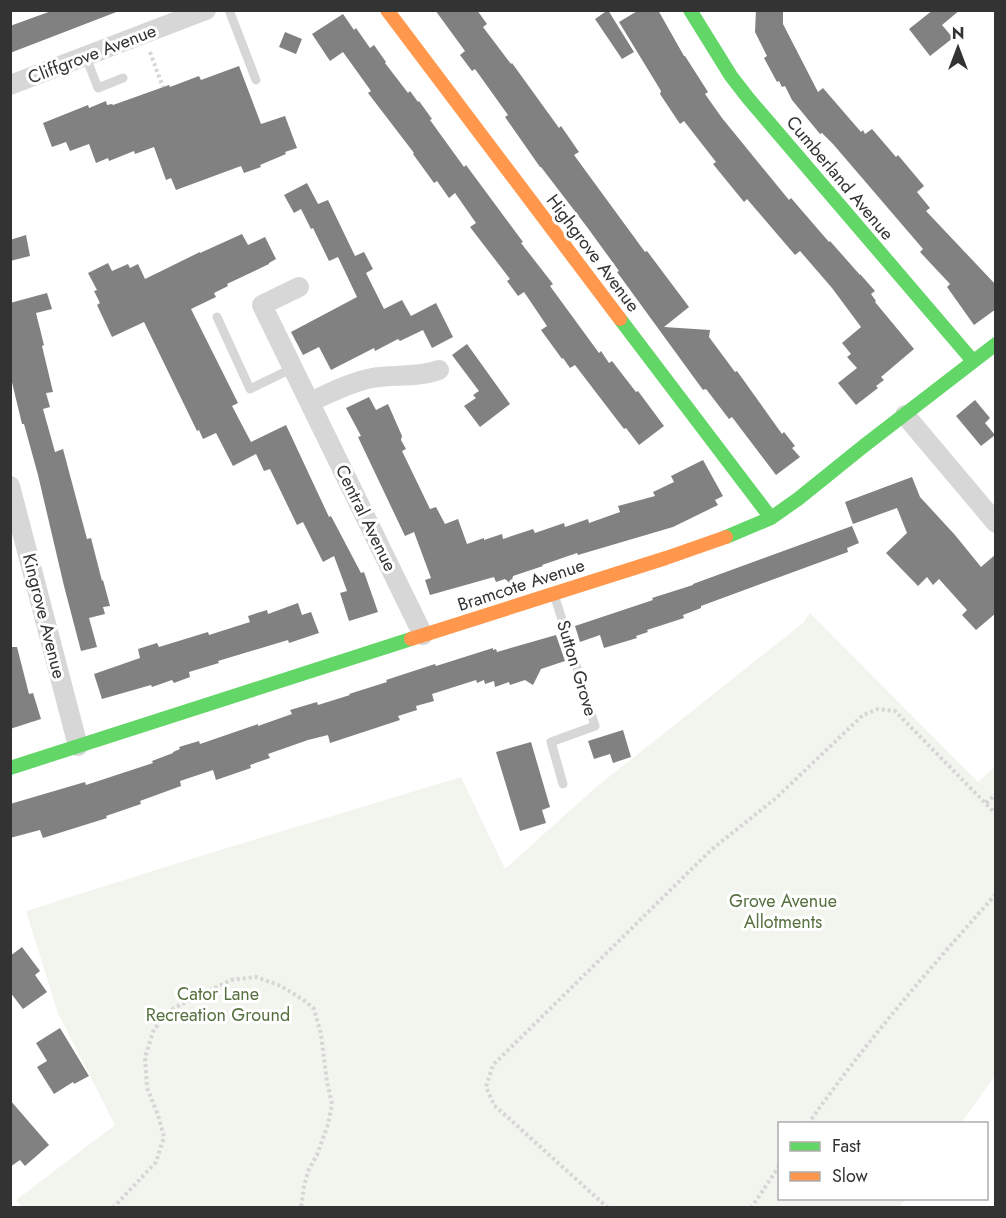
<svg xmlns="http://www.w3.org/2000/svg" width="1006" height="1218" font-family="Jost,sans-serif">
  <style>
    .green { fill: #f1f5ed }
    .building { fill: #818181 }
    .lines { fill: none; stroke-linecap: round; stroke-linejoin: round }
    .path { stroke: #d6d6d6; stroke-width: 4; stroke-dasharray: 3 3; stroke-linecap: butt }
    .lane { stroke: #d7d7d7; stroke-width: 9 }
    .street { stroke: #d7d7d7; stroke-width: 20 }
    .fast { stroke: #63d668; stroke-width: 14 }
    .slow { stroke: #ff974d; stroke-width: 14 }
    .labels { text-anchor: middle; stroke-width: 6; stroke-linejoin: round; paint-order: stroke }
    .street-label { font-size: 18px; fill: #333; stroke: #fff }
    .park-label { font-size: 18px; fill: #56703f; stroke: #fff }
  </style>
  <rect width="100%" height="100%" fill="#fff"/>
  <path class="green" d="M810,613l168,169 17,-15v309l-34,47 -181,1v74l126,1 -7,8 -877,1 -6,-8 99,-75 -57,-112 -32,-102 168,-53 267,-81 44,92 90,-81 208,-165z"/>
  <path class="building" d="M54,10h65v1l-109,42v-27z
    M435,10h42l10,14 -4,3 28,37 1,-1 47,65 2,-2 18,26 -5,3 71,97 2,-1 42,56 -25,20 46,3 -1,7 26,35 2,-1 45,63 2,-2 11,14 -3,2 8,9 -24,18 -44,-58 -3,2 -23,-30 -3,1 -86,-118 2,-1 -32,-44 -46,-60h-1l-35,-50 3,-2 -33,-46 -3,2 -12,-16 5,-4z
    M608,10l26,42 -12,7 -27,-40z
    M639,10h19l26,46h1l23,36 -3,2 17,24 67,82 2,-2 38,44 1,-1 30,34v-1l15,17 -4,3 5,7 -1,1 39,47 -33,28 3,3 -8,6 2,2 -22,17 -18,-22 19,-15 -10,-11 4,-3 -9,-11 19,-16 -29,-39 -32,-37 -5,4 -48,-56 -3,3 -31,-38 3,-2 -32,-41 -4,3 -20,-30 1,-3 -42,-69z
    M756,10h27v14l35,68 5,-4 38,44 2,-2 2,4 7,-5 24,28 2,-2 26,31 -7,6 13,16 -4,3 70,74v24l-22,16 -27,-38 3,-3 -30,-32 3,-3 -90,-105 -11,-11 -2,1 -28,-34 -7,-14 -3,1 -3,-6 -2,1 -13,-24 3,-2 -12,-24z
    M933,10h27l-18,15 11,13 -23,18 -21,-27z
    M343,14l11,16 2,-2 14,20 4,-3 12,17 -1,1 23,30 2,-2 8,11 1,-1 13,18 -2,1 34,47 2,-2 57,77 -2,1 32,41 -3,2 49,67 2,-2 8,12 3,-2 24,31 2,-1 26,35 -25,19 -13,-17 -2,1 -49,-64 -5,3 -7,-10 -1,1 -21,-29 6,-4 -23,-34 -6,4 -11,-15 3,-2 -40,-52 6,-4 -21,-30 -6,5 -12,-17 -3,2 -21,-29 1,-1 -46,-60 3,-2 -28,-39 -13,9 -18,-27z
    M285,32l17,7 -6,15 -17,-7z
    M239,66l22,58 24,-8 12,32 -12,4 1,2 -26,11 1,2 -17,6 -3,-7 -65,24 -5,-12 -5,2 -12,-33 -19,7 -1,-3 -25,10 -1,-3 -12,5 -7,-19 -19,7 -4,-9 -14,5 -9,-24 45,-18 1,3 17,-7 1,4 5,-1 1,1 56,-20 1,2 29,-11 2,4z
    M307,183l11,21 10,-4 27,56 9,-4 9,17 -7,4 18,36 18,-9 9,16 25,-13 17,34 -21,11 -9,-18 -23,11 -2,-2 -23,12 -1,-3 -43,22 -12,-23 -16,8 -12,-23 66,-35 -19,-40 -9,4 -16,-33 -2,1 -10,-20 -7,4 -10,-18z
    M242,234l6,11 17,-8 11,22 -7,4v1l-42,20 1,2 -14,7 2,4 -25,12 47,94 -6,3 19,36 35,-17 43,92 2,-1 30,57 3,-1 14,40 -29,9 -9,-28 7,-2 -13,-35 -11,6 -20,-40 -6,3 -27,-56 -6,2 -8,-17 -23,12 -17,-33 -13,6 -4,-9 -2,1 -53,-109 -32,15 -15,-32 3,-2 -6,-12 3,-1 -9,-17 20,-10 4,8 16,-7 2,4 8,-4 7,15 55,-27v1z
    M26,235l4,21 -20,5v-21z
    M47,293l5,16 -16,4 8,32 -2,1 11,46 -7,1 4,14 -7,2 12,43 8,-3 24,90 4,-1 11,43 1,-1 7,26 -7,1 2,7 -16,4 8,29 -16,4 -17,-65 -26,-111 -14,-51h-2l-12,-50v-71z
    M467,344l43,60 -30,23 -16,-21 12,-8 -3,-3 6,-4 -27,-36z
    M369,397l7,13 12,-6 14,32 -1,4 5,9 -4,2 28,58 6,-2 9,17 13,-5 9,25 17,-6v2l18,-6 1,5 30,-10 2,4 29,-10 1,4 23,-8 1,4 31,-11 -2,-6 37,-10 -2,-4 21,-10 -3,-6 32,-16 20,36 -8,4 3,5 -45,22 -95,28 -1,-2 -35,12 1,1 -30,10 -2,8 -6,-5 -9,3 -2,-5 -64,18 -5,-15 6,-2 -17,-46 -9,4 -47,-99 3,-1 -15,-28z
    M975,400l15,18 -5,5 10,12 -14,11 -25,-30z
    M912,477l8,20 35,38 26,32 15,-13v59l-20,17 -14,-15 5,-5 -28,-31 -6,6 -6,-8 -9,9 -32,-33 21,-20 -10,-25 -44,16 -8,-22z
    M852,526l7,17 -12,5 1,4 -147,54v2l-18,7 1,3 -37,12 1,2 -12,4 1,2 -33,10 -4,-13 -20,7 -5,-16 78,-26 -1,-2 41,-13v-1z
    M298,603l4,12 9,-3 8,21 -30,10 -1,-3 -70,21 1,2 -30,9 1,5 -16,6 -2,-3 -20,7 -1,-2 -49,14 -8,-25 46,-16 -2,-9 19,-6 2,4 49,-15 1,3 41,-13 -2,-6 19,-6 1,4z
    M556,635l9,26 -24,8 -8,16 -8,-5 -15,5 -1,-3 -14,5 -1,-6 -9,3 -1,-4 -7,3 -1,-3 -44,14 2,7 -18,5 1,4 -19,6 2,4 -70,23 -2,-8 -20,5 -40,14 2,4 -20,7 1,3 -35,12 -3,-10 -33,11 1,5 -41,15 1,3 -35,12 1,2 -64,20 -3,-8 -30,8v-34l75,-22 1,3 67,-22 -1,-2 21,-8v-1l7,-3 -1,-2 20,-6 1,3 58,-20v2l34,-12 -2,-4 27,-8 1,3 32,-10 -1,-1 38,-12 -1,-2 49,-16 1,2 57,-18v2l3,-1 1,3z
    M10,647h7l12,47 4,-1 8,26 -31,10z
    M623,730l8,27 -18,6 -3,-9 -16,5 -6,-18z
    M531,742l19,65 -8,3 4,13 -26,8 -24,-79z
    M22,947l18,24 -5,4 12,17 -24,17 -13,-17v-36z
    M60,1028l29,48 -15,8 -1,-2 -19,12 -17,-27 10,-6 -11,-18z
    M10,1100l39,45 -24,21 -5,-6 -10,7z"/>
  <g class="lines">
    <path class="path" d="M150,52l13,35
      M986,803l10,-9
      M808,1124c57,-81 122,-156 188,-230
      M113,1208l43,-46 8,-25 -6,-22 -11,-27 -2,-31 9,-28 20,-21 57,-28 25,-3 25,9 24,15 9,8 7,25 6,48 5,22 -4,20 -11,31 -8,14 -5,17 -3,22
      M608,1208l-114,-103 -8,-18 7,-22 218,-215 65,-52 87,-83 15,-6 17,2 101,103
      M751,1208l29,-43"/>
    <path class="lane" d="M229,10l27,70
      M86,57l12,31 25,-10
      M217,317l33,72 43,-21
      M554,594l41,132 -44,16 12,42"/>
    <path class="street" d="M10,85l196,-75
      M299,287l-37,18 161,330
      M310,402c20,-9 41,-20 62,-24 23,-4 44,0 67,-8
      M905,415l91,108
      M10,486l68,260"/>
    <path class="fast" d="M690,10l41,66 17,22 225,263
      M620,319l151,199
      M726,537l45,-19 27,-19 67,-54 131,-101
      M10,768l401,-129"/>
    <path class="slow" d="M387,10l233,309
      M411,639l255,-81 60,-21"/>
  </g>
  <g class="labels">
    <g class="street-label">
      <text transform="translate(92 54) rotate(-21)" y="6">Cliffgrove Avenue</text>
      <text transform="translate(840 178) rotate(50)" y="6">Cumberland Avenue</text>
      <text transform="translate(593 253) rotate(53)" y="6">Highgrove Avenue</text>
      <text transform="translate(366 518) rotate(64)" y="6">Central Avenue</text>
      <text transform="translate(521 585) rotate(-18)" y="6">Bramcote Avenue</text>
      <text transform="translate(44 616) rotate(76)" y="6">Kingrove Avenue</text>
      <text transform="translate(577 668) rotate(73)" y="6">Sutton Grove</text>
    </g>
    <g class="park-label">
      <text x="783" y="907">Grove Avenue<tspan x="783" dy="21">Allotments</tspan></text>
      <text x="218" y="1000">Cator Lane<tspan x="218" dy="21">Recreation Ground</tspan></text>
    </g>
  </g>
  <rect width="1006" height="1218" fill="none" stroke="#333333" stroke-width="24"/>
  <rect x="778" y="1122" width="210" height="78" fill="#ffffff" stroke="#adadad" stroke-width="1.5"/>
  <rect x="790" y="1142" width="30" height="9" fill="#63d668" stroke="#adadad" stroke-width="1.5"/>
  <text x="832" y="1152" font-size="18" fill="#333333">Fast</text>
  <rect x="790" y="1172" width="30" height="9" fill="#ff974d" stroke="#adadad" stroke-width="1.5"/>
  <text x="832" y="1182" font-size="18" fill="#333333">Slow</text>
  <g transform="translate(958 48)" stroke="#ffffff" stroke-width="4.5" paint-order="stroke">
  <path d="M0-4.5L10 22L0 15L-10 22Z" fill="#333333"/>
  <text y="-9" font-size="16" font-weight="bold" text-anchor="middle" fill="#333333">N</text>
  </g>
</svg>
